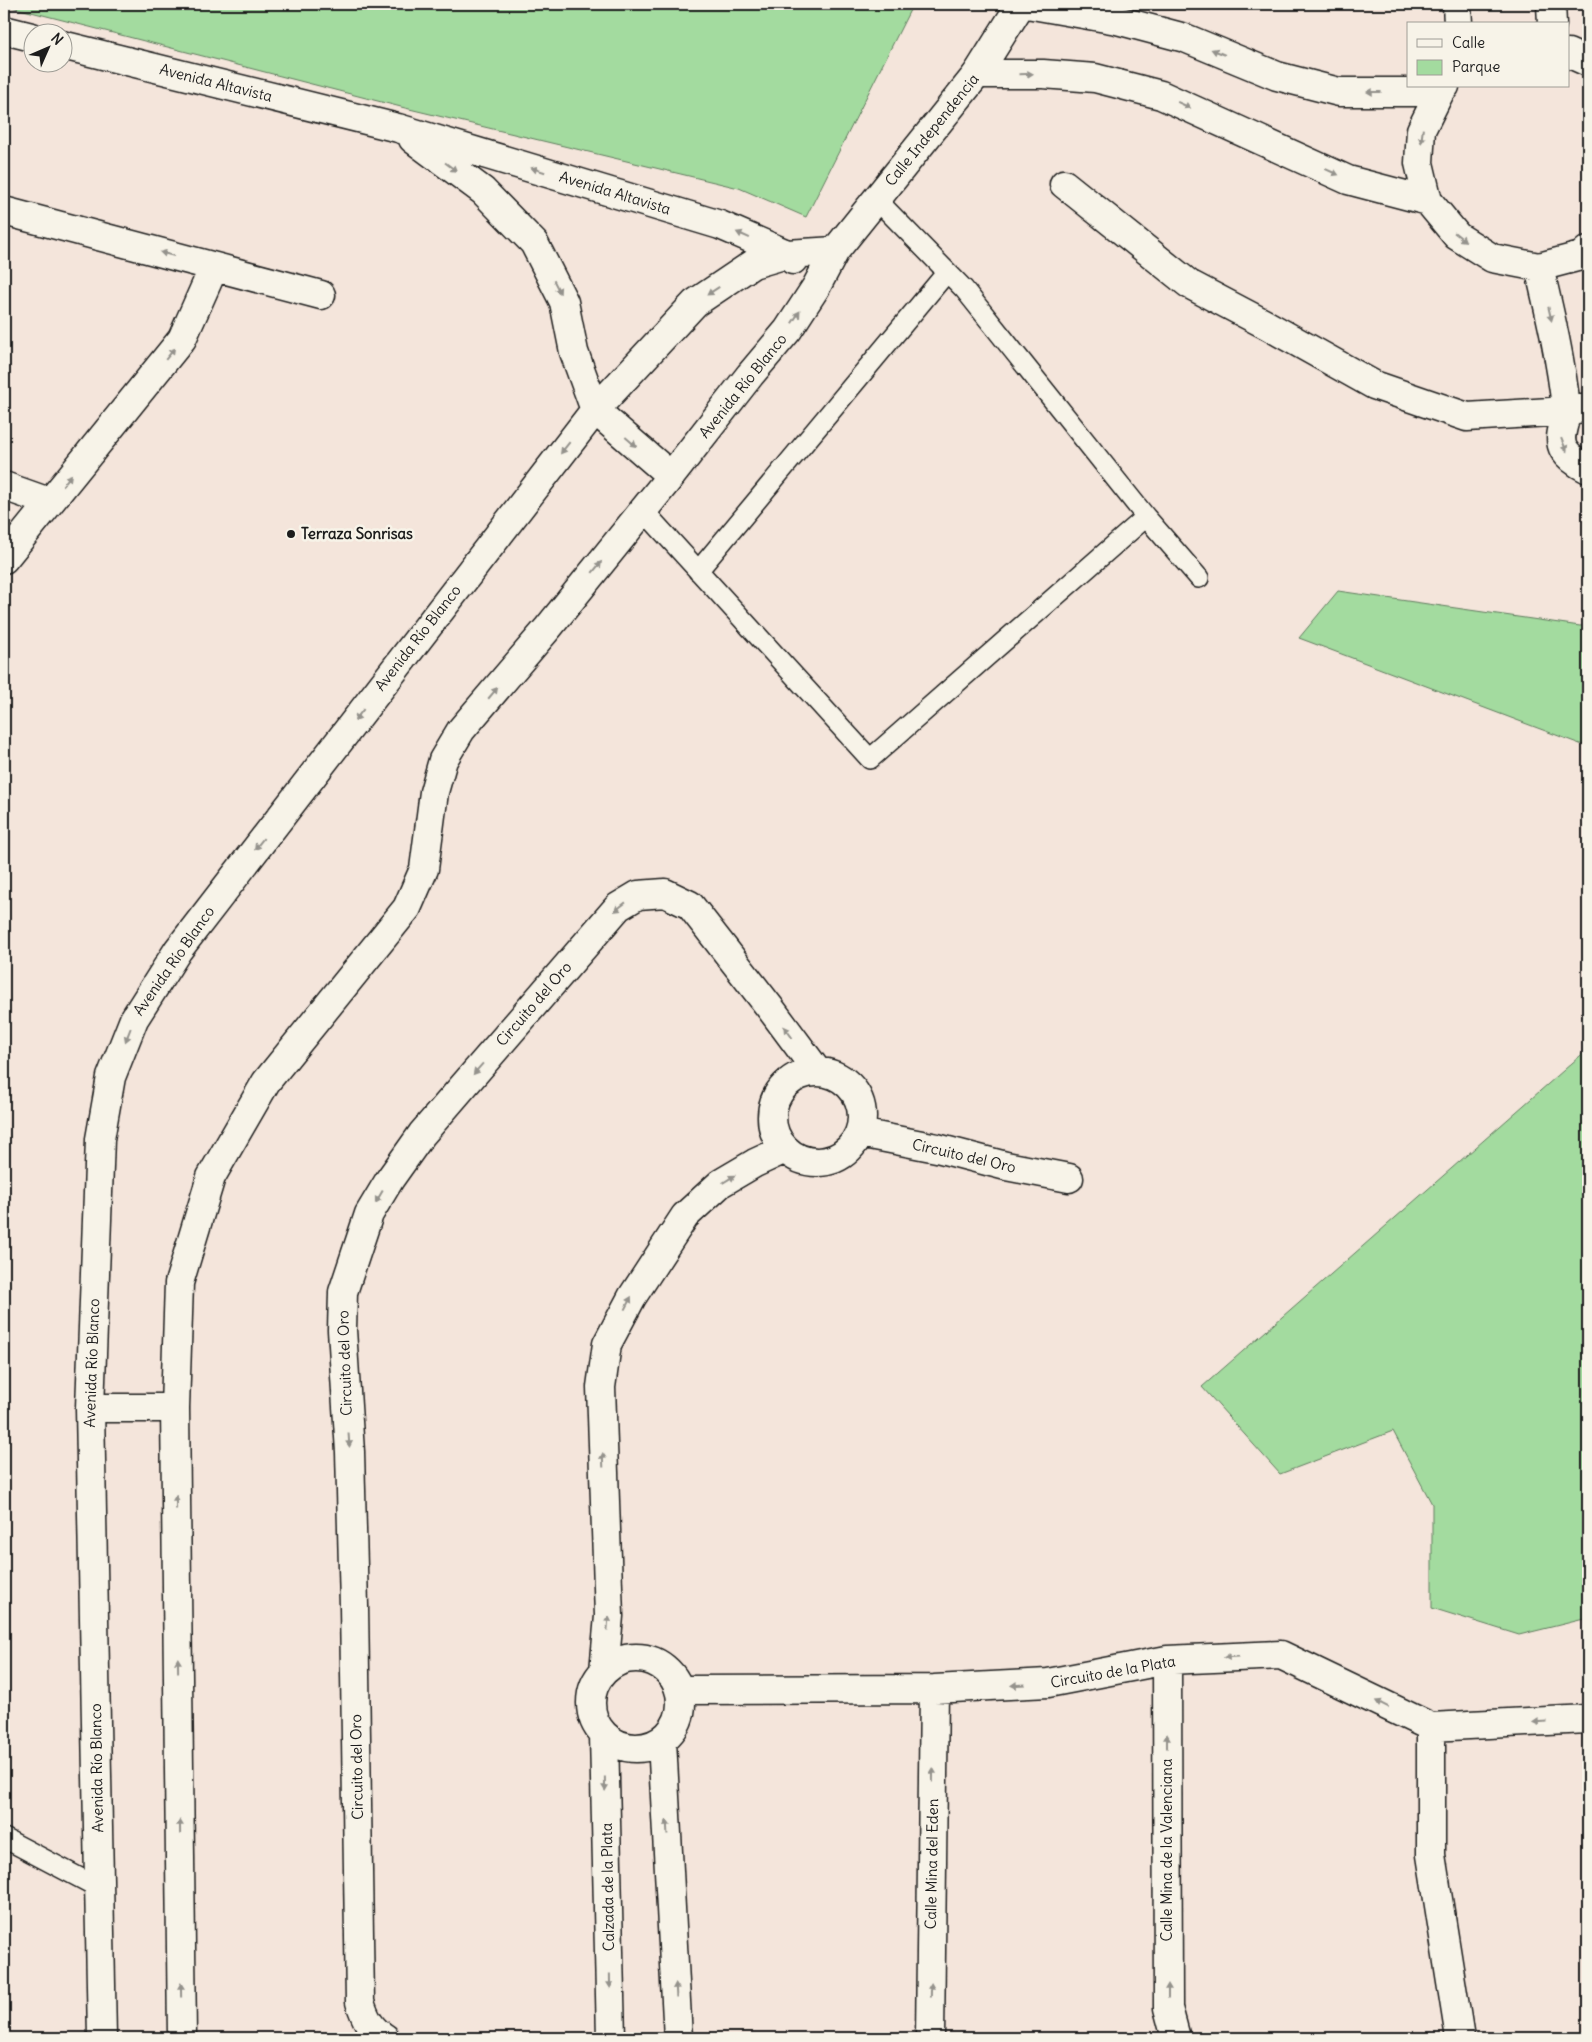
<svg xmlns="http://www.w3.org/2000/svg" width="1592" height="2042" font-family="Delius,sans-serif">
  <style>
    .green { fill: #a3db9f; stroke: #607c5e }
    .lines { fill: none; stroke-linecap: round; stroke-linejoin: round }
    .lane-casing { stroke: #1c1c1c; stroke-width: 22 }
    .street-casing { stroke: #1c1c1c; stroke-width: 31 }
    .secondary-casing { stroke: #1c1c1c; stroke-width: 31 }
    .lane { stroke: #f7f3e8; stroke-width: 19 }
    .street { stroke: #f7f3e8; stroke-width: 28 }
    .secondary { stroke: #f7f3e8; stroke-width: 28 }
    .oneway { fill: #94928c }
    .poi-dot { fill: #1c1c1c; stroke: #f7f3e8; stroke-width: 2 }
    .labels { text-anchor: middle; stroke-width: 5; stroke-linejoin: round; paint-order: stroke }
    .street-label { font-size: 15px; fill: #1c1c1c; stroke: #f7f3e8 }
    .poi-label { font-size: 15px; font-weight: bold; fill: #1c1c1c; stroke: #f7f3e8; text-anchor: start }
  </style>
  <rect width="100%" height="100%" fill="#f4e5db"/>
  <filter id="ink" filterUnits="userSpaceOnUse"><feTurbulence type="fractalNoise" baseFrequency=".02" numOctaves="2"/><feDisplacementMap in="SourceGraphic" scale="10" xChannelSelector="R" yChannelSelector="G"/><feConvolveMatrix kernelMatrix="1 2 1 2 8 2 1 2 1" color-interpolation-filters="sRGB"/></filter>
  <g filter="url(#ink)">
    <path class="green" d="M4,4h909l-107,213 -67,-29 -338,-81 -397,-102z
      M1338,591l242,35 8,-1v122l-289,-109z
      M1588,1049v569l-69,17 -87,-27v-104l-39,-73 -113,43 -78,-87z"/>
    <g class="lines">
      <defs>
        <path id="lane" d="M643,510l227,249 276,-242 -182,-228 -88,-90
          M1146,517l53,61
          M698,571l249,-299
          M4,1838l95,50"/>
        <path id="street" d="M1027,4l90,16 68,18 92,38 62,16h101
          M1457,4l1,20
          M1551,4l1,20
          M1568,53l20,9
          M977,74h66l52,4 66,17 187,85 80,21
          M1445,86l-5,6 -19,38 -2,33 9,38 29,35 35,22 47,9 42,-11 7,-6
          M1064,184l125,100 76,40 109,61 93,32 99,-6 22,-4
          M4,211l317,84
          M1539,267c11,47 22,93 27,141 1,14 -10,28 -2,42 5,8 16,15 24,19
          M4,486l45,16
          M4,559l178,-220 32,-72
          M772 1117a45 45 0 1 1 90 0a45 45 0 1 1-90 0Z
          M860,1133l77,15 69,18 63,12
          M591 1703a45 45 0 1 1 90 0a45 45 0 1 1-90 0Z
          M1167,1660l1,348 8,30
          M604,1671l5,-55 -8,-229 6,-43 25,-47 53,-81 36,-33 34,-20 30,-14
          M681,1690l253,-1 114,-6 119,-23 114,-5 150,72 157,-8
          M1431,1727v128l29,183
          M604,1735l7,303
          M662,1741l16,297
          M385,2038c-15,-9 -20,-20 -25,-36l-6,-396 -4,-154 -8,-122 1,-38 26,-78 21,-35 32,-45 196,-227 20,-12 27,-2 25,12 81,104 46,62
          M930,2038l4,-349"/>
        <path id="secondary" d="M4,30l28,7
          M62,45l336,83 322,97 67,29 6,6
          M413,139l70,52 51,52 30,59 10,50 21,58 76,66
          M90,1408h85
          M102,2038l-12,-630 10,-269 11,-62 23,-58 44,-69 417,-540 100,-107 58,-39 34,-10 48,-3
          M182,2038l-7,-630 4,-125 32,-106 55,-95 141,-174 17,-39 10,-77 9,-32 18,-30 87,-102 123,-152 79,-101 38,-45 28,-43 19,-36 142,-177 44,-70"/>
      </defs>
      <use href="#lane" class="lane-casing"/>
      <use href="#street" class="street-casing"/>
      <use href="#secondary" class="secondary-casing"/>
      <use href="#lane" class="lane"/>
      <use href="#street" class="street"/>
      <use href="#secondary" class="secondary"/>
    </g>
    <defs><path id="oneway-solid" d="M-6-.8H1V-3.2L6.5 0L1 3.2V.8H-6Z" transform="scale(1.25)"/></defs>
    <g class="oneway">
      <use href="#oneway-solid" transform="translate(1218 52) rotate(-158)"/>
      <use href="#oneway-solid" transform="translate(1026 74) rotate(-1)"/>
      <use href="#oneway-solid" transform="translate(1374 92) rotate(180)"/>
      <use href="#oneway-solid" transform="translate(1184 105) rotate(25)"/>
      <use href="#oneway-solid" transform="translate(1422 136) rotate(97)"/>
      <use href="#oneway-solid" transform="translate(451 167) rotate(37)"/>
      <use href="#oneway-solid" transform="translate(538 170) rotate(-163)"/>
      <use href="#oneway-solid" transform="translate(1332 172) rotate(24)"/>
      <use href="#oneway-solid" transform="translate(743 235) rotate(-156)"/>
      <use href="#oneway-solid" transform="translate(1460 237) rotate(38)"/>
      <use href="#oneway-solid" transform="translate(167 254) rotate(-165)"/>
      <use href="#oneway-solid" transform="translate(557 287) rotate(63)"/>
      <use href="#oneway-solid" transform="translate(713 291) rotate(146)"/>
      <use href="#oneway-solid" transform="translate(1550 314) rotate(77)"/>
      <use href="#oneway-solid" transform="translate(796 317) rotate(-57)"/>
      <use href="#oneway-solid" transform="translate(170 354) rotate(-51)"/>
      <use href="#oneway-solid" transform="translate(631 442) rotate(41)"/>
      <use href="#oneway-solid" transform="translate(1564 445) rotate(67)"/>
      <use href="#oneway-solid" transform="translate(565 448) rotate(128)"/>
      <use href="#oneway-solid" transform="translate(67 480) rotate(-51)"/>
      <use href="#oneway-solid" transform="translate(597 567) rotate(-51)"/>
      <use href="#oneway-solid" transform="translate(493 693) rotate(-50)"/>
      <use href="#oneway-solid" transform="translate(359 715) rotate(128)"/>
      <use href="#oneway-solid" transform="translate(259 844) rotate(128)"/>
      <use href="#oneway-solid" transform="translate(620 907) rotate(142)"/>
      <use href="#oneway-solid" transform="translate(788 1032) rotate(-126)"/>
      <use href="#oneway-solid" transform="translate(128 1035) rotate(111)"/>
      <use href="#oneway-solid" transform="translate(478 1069) rotate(131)"/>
      <use href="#oneway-solid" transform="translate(729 1179) rotate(-32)"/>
      <use href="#oneway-solid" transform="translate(379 1197) rotate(120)"/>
      <use href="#oneway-solid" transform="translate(628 1303) rotate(-62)"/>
      <use href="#oneway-solid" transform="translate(349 1440) rotate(86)"/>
      <use href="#oneway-solid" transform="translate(603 1460) rotate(-92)"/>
      <use href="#oneway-solid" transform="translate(176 1502) rotate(-91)"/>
      <use href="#oneway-solid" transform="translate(608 1623) rotate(-85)"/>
      <use href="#oneway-solid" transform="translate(1231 1657) rotate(177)"/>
      <use href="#oneway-solid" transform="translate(178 1665) rotate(-91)"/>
      <use href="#oneway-solid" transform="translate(1018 1685) rotate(177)"/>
      <use href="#oneway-solid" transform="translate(1382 1704) rotate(-154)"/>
      <use href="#oneway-solid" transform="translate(1540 1722) rotate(177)"/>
      <use href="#oneway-solid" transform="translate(1167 1741) rotate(-90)"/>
      <use href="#oneway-solid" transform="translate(933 1775) rotate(-89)"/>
      <use href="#oneway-solid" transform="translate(605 1784) rotate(89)"/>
      <use href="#oneway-solid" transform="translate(180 1827) rotate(-91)"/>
      <use href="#oneway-solid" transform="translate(667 1827) rotate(-93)"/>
      <use href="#oneway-solid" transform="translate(610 1981) rotate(89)"/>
      <use href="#oneway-solid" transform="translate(181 1990) rotate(-91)"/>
      <use href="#oneway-solid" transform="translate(676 1990) rotate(-93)"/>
      <use href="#oneway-solid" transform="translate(931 1990) rotate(-89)"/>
      <use href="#oneway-solid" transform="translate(1168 1991) rotate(-90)"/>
    </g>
  </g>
  <circle class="poi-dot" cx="291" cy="534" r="5"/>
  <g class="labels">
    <g class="street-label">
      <text transform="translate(216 83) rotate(14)" y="5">Avenida Altavista</text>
      <text transform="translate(932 130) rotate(-51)" y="5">Calle Independencia</text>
      <text transform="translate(615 193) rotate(17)" y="5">Avenida Altavista</text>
      <text transform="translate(743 386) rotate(-51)" y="5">Avenida Río Blanco</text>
      <text transform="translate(418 638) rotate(-52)" y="5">Avenida Río Blanco</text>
      <text transform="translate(174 961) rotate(-55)" y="5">Avenida Río Blanco</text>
      <text transform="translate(534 1004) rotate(-49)" y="5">Circuito del Oro</text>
      <text transform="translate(964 1156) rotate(13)" y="5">Circuito del Oro</text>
      <text transform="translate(92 1363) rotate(-88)" y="5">Avenida Río Blanco</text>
      <text transform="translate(345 1363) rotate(-92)" y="5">Circuito del Oro</text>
      <text transform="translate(1113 1672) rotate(-10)" y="5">Circuito de la Plata</text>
      <text transform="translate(357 1767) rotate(-91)" y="5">Circuito del Oro</text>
      <text transform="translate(97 1768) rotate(-91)" y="5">Avenida Río Blanco</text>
      <text transform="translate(1167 1850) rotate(-90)" y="5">Calle Mina de la Valenciana</text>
      <text transform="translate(932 1864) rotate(-89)" y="5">Calle Mina del Eden</text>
      <text transform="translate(608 1887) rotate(-91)" y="5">Calzada de la Plata</text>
    </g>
    <g class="poi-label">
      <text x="301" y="539">Terraza Sonrisas</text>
    </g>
  </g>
  <rect width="1592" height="2042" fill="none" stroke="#f7f3e8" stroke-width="20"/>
  <rect x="10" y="10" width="1572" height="2022" fill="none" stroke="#1c1c1c" stroke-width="2" filter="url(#ink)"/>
  <rect x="1407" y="22" width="162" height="65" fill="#f7f3e8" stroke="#9f9d96"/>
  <rect x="1417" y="39" width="25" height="8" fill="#f7f3e8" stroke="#9f9d96"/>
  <text x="1452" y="48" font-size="15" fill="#1c1c1c">Calle</text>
  <rect x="1417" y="60" width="25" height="15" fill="#a3db9f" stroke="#9f9d96"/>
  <text x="1452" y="72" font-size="15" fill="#1c1c1c">Parque</text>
  <g transform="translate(48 48) rotate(45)"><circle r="24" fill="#f7f3e8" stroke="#9f9d96"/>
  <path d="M0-4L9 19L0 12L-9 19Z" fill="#1c1c1c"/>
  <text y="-8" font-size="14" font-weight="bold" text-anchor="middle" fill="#1c1c1c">N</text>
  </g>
</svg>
